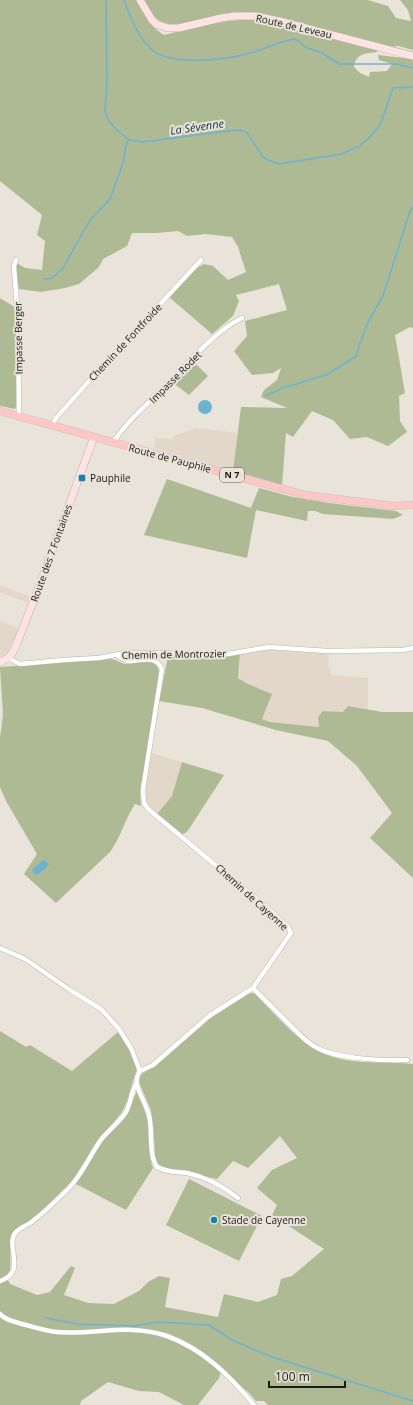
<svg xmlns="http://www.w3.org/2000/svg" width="413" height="1405" font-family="'Open Sans',sans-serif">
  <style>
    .built { fill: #e2d7c8 }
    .green { fill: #aeba94 }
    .water { fill: #6eb2d2 }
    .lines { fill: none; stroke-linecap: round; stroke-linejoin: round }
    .stream { stroke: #6eb2d2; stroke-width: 1.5 }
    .street-casing { stroke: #bab4ab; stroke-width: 5.5 }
    .secondary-casing { stroke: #bab4ab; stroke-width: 8 }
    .primary-casing { stroke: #c4c3c2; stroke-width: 8 }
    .street { stroke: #fff; stroke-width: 4.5 }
    .secondary { stroke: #fee3e2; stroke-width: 7 }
    .primary { stroke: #fdc7c5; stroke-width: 7 }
    .poi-dot { fill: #1482aa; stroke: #e9e3da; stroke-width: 1.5 }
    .labels { text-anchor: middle; stroke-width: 4; stroke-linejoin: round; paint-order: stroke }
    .shield { fill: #e9e3da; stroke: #595651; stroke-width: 1 }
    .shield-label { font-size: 9px; font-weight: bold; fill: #1b1916 }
    .street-label { font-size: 10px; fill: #1b1916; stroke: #e9e3da }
    .poi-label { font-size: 10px; fill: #1b1916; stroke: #e9e3da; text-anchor: start }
    .water-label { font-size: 11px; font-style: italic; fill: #0e2e3c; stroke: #e9e3da }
  </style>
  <rect width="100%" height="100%" fill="#e9e3da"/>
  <path class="built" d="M196,428l42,5 -5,38 -79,-23 1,-10 16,1 3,-3z
    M0,585l31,12 -2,6 -29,-11z
    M0,621l19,8 -11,24 -8,6z
    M268,649l27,3 34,1 -1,13 4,9 36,3v32l-20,-4 -5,6 -20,-1 -4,16 -49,-5 -8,-3 9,-25 -23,-10 -9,-6 1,-24 20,-4z
    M151,753l31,9 -10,34 -15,18 -10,-10 -2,-6z"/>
  <path class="green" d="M0,0h137c7,14 13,27 27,35 32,-8 63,-17 96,-15l117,29v3c-11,1 -22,2 -23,15l6,6 9,4 1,-5 17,-1 5,-7 -13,-4 -1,-5 35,4v269l-3,-1 -15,8 10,58 -6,3 1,25 7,11 -19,14 -21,-9 -17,2 -17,-19 -21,-9 -19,26 -7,-4 -4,53 -49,-15 8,-64 46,1 -26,-11 3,-7 13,-10 4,-12 -8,5 -21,2 -18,-24 13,-15 -2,-15 42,-11 -8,-26 -43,11 3,6 -6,15 -21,18 -43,-37 28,-29 7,-4 9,2 15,14 18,-8 -8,-25 -6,-10 -27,-3 -18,2 -9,-5 -22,2h-24l-5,13 -24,13 -4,8 -20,17 -14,4 -24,4 -22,-3 -3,-19 1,-7 8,5 17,2 3,-29 -8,-6 5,-20 -42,-34z
    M144,0h224l20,6 8,12 15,3 -3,-11 -8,-10h13v50l-15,-4 -6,1c-27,-8 -55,-14 -82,-21 -24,-6 -48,-15 -72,-14 -21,1 -50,14 -69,12 -14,-2 -19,-13 -25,-24z
    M0,298l16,10 1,98 -2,3 -15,-3z
    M194,362l14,14 -19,19 -17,-13z
    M167,479l84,29 8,-20 34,9 36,6 67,8 7,4 -10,4 -70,-5 -8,-3h-7l-1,10 -51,-11 -9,48 -103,-23z
    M240,654l-2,24 10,6 24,10 -10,25 8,3 49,5 -1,-10 5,-6 20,1 5,-6 34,6h31v166l-43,-40 22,-25 -35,-47 -29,-25 -52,-11 -74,-22 -43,-7 9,-44h59z
    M110,659c6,0 10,4 15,5 12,1 34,-12 34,11l-19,118 1,13 -6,-2c-10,15 -14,33 -25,48l-54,51 -32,-29 13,-20 -31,-53 -6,-14v-49l3,-23 -3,-48z
    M182,762l42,13 -37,57 -4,2 -3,-1 -23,-19 15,-18z
    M252,993l3,1c22,22 48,55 78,63 26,8 54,4 80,7v341h-145l-4,-4h-8l-7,-8 -27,-23 -3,8 -21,27h-14l-25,-13 -20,-1 -31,-9 -27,19 -1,4h-80v-374l26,16 4,-2 42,26 46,-39 13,21 6,15 -10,33 -5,11 -25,30 -25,39 -35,34 -24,18 -2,6 -1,32 -4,5 4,8 27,11 13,-3 21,-26 4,2 -11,27 24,8 26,1 25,-13 9,-9 11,-6 11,2 -5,29 53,10 6,-23 34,8 19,-7 4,-16 11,-3 32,-27 -52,-34 5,-10 -20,-17 15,-18 25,-12 -17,-22 -32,32 -15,-7 -16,18 -52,-11 -8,-5 -2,-5 -1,-25 -3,-23 -12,-28c0,-7 4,-9 10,-12l62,-53 35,-23z
    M137,1091c5,13 11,26 12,40 1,13 -1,25 4,37l-27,42 -50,-26 30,-48 25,-31z
    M189,1179l73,37 -23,45 -73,-36z"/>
  <path class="water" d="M198 407a7 7 0 1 1 14 0a7 7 0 1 1-14 0Z
    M43,860l4,2 2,2 -3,4 -9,7 -5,-4 2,-3z"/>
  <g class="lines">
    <path class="stream" d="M106,0l1,82 -2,30 4,9 8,9 12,10 13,2 94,-12 8,1 3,2 16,24 5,3 11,4 62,-10 19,-8 8,-7 10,-11 4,-8 11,-32 20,-1
      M124,0c6,17 13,35 26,48 18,19 76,12 100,5 15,-4 28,-11 44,-14l5,2 6,6 17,6 17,11h56l18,4
      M44,279l8,-1 11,-10 23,-41 6,-9 18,-19 14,-39 1,-11 3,-8
      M265,396l18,-8 43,-13 31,-19 -1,-2 13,-34 14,-24 27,-85 3,-4
      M46,1318l31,6 56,2 25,-4 51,3 23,15 37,16 144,45"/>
    <defs>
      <path id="street" d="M16,260l-2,6 4,56 1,95
        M52,426l4,-8 42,-47 103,-111
        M113,443c12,-20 37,-42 54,-58 20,-21 49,-55 75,-67
        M117,655c3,2 7,5 11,6 13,0 27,-7 34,8l-19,120 1,14 4,6 124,103 16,15 3,6 -38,55 -44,28 -56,49 -13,6c-10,13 6,30 9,44 4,15 -1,39 8,52 9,5 20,5 30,6 19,4 36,13 51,25
        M8,658l12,6 44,-4 35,-2 26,-5 103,1 41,-7 58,4 76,-1 10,-2
        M0,948l25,11 45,31 31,19 18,20 12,19 9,23
        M253,988l46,46c7,7 16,14 25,17 23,8 59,10 83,9
        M0,1281c28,-9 4,-36 16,-49 5,-5 13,-7 18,-12 12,-9 23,-20 34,-31 14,-14 21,-32 32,-48 7,-10 19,-18 26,-29 5,-9 5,-20 10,-28
        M0,1314c5,6 15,8 22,10 12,3 23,7 35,8 38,3 72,-9 110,4 36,13 63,40 87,69"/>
      <path id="secondary" d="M140,0l12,20 4,4 12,4h11l42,-10 14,-2h20l24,5 134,35
        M0,662l8,-4 5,-6 4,-9 20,-51 57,-155"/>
      <path id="primary" d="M0,411l305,84 89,11 19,-1"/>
    </defs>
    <use href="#street" class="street-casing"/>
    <use href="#secondary" class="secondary-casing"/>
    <use href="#primary" class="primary-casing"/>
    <use href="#street" class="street"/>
    <use href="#secondary" class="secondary"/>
    <use href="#primary" class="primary"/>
  </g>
  <g class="poi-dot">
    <rect x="78" y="474" width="8" height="8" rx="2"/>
    <circle cx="214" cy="1220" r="4"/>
  </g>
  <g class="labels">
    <rect class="shield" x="220" y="468" width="24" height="14" rx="3"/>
    <g class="shield-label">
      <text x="232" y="478">N 7</text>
    </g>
    <g class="street-label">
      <text transform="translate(294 26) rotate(13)" y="4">Route de Leveau</text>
      <text transform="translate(18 338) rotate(-91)" y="4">Impasse Berger</text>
      <text transform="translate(125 342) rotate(-47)" y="4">Chemin de Fontfroide</text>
      <text transform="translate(175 377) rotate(-45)" y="4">Impasse Rodet</text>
      <text transform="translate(170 458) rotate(15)" y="4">Route de Pauphile</text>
      <text transform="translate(51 553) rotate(-70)" y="4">Route des 7 Fontaines</text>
      <text transform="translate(174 654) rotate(-1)" y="4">Chemin de Montrozier</text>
      <text transform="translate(252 897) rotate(42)" y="4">Chemin de Cayenne</text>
    </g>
    <g class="poi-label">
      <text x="90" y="482">Pauphile</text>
      <text x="222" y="1224">Stade de Cayenne</text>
    </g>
    <g class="water-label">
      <text transform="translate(197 127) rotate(-8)" y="4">La Sévenne</text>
    </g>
  </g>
  <path d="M269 1381v6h76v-6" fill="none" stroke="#1b1916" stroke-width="2"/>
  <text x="275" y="1381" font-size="12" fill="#1b1916" stroke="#e9e3da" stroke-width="3" paint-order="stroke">100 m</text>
</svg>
